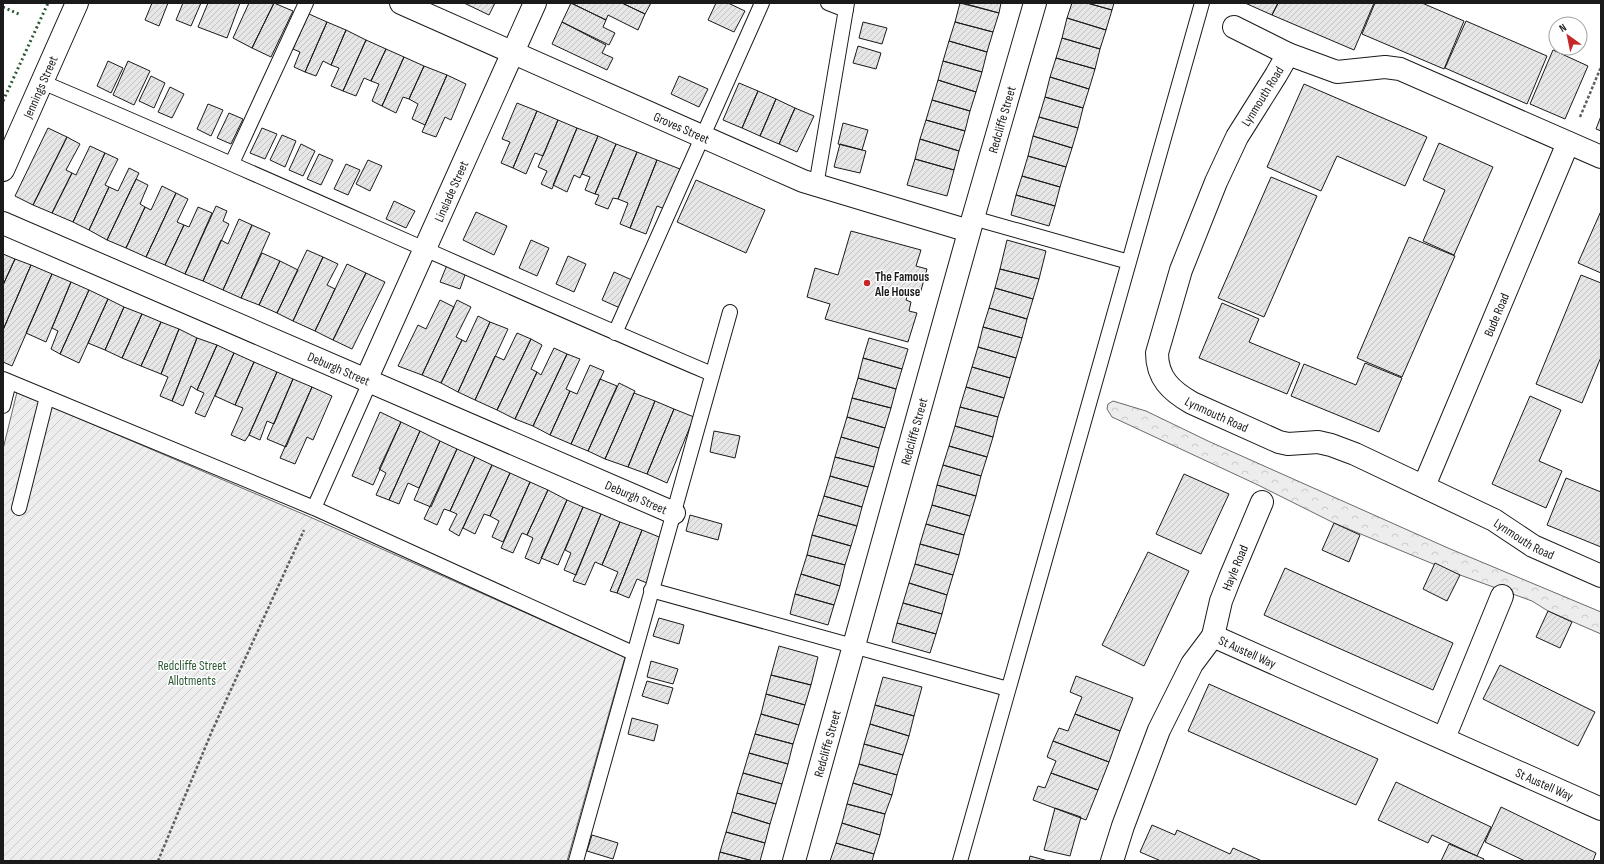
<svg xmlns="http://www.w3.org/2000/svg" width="1604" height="864" font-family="'Sofia Sans Condensed',sans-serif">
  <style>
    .forest { fill: url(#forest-crowns); stroke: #6a6a6a }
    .garden { fill: url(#garden-furrows); stroke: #6a6a6a }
    .building { fill: url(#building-hatch); stroke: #1a1a1a }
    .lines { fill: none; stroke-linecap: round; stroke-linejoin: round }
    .service-casing { stroke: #1a1a1a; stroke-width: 16 }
    .minor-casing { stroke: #1a1a1a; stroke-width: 24 }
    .path { stroke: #5f5f5f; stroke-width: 2.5; stroke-dasharray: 3 2; stroke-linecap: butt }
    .service { stroke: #fff; stroke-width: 14 }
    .minor { stroke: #fff; stroke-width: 22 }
    .hedge { stroke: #2b5a34; stroke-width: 3; stroke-dasharray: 2 3; stroke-linecap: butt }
    .poi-dot { fill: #c62828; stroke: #fff; stroke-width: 1.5 }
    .labels { text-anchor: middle; stroke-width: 3; stroke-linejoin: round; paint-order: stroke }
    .street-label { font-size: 13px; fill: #1a1a1a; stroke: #fff }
    .poi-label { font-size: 13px; font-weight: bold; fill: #1a1a1a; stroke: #fff; text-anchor: start }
    .park-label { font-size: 13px; fill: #2b5a34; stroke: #fff }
  </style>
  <defs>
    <pattern id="forest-crowns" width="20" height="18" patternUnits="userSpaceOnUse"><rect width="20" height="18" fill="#ededed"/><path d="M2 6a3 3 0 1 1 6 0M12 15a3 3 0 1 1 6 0" fill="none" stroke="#cbcbcb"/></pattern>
    <pattern id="garden-furrows" width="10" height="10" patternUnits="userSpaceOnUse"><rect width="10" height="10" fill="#ededed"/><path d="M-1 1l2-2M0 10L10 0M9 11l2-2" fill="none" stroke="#cbcbcb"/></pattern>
    <pattern id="building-hatch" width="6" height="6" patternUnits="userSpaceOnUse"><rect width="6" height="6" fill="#e6e6e6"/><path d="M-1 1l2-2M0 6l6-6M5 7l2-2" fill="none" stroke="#c5c5c5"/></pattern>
  </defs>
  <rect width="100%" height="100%" fill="#fff"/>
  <path class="forest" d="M1113,401l33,10 62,30 240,107 153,64v22l-53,-23 -16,-10 -72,-26 -126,-52 -76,-38 -146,-68 -5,-8 1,-5z"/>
  <path class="garden" d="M17,392l293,125 315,140 -58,204h-564v-412z"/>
  <path class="building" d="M152,3h16l-9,23 -14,-6z
    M183,3h18l-10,23 -15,-6z
    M208,3h32l-13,35 -29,-11z
    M249,3h25l-22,45 -19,-10z
    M274,3l19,8 -22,46 -19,-9z
    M464,3h31l-6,12z
    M571,3l35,17 -3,7 12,6 -6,12 -47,-23z
    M571,3h51l23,11 -7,16 -30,-15 -2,5z
    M622,3h29l-6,11z
    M716,3h12l17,8 -11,21 -26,-12z
    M960,3l39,10 -6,19 -38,-10z
    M963,3h38l-2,10z
    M1072,3h15l25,7 -6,20 -39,-12z
    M1087,3h27l-2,7z
    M1245,3h33l-6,12z
    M1278,3h96l-20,47 -82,-35z
    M1375,3h47l42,18 -20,48 -82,-35z
    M309,14l18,8 -22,50 -11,-5 6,-15 -7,-3z
    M1067,18l39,12 -6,19 -38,-11z
    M1466,21l81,35 -20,48 -82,-36z
    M327,22l19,8 -15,35 -8,-4 -7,15 -11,-4z
    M562,22l44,23 -4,8 11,5 -6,12 -55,-26z
    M863,22l24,6 -5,16 -23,-6z
    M955,22l38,10 -6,20 -38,-11z
    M346,30l20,10 -23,51 -12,-5 8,-18 -8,-3z
    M1062,38l38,11 -5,20 -39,-11z
    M366,40l20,9 -15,32 -7,-3 -8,18 -13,-5z
    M949,41l38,11 -5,20 -39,-11z
    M858,46l23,7 -5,16 -23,-6z
    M386,49l18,8 -22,49 -10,-5 7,-17 -8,-3z
    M1553,50l35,16 -23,53 -35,-15z
    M404,57l20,9 -15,33 -6,-2 -7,16 -14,-7z
    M1056,58l39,11 -6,20 -39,-12z
    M108,61l15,7 -12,25 -14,-7z
    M128,61l22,10 -16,34 -21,-10z
    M943,61l39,11 -6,20 -38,-12z
    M424,66l23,9 -22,50 -13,-6 6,-15 -9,-5z
    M447,75l19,9 -15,36 -6,-3 -9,20 -14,-5z
    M151,76l14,7 -11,25 -15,-7z
    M679,76l29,13 -9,18 -28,-13z
    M1050,77l39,12 -6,19 -38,-11z
    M938,80l38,12 -6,19 -38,-11z
    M739,83l19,8 -16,37 -19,-8z
    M1304,84l123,53 -22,49 -68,-30 -16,35 -54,-24z
    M170,87l14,7 -12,24 -14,-6z
    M758,91l18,8 -16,37 -18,-8z
    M1045,97l38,11 -5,20 -39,-11z
    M776,99l19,9 -16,36 -19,-8z
    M932,100l38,11 -5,20 -39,-11z
    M517,103l20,8 -24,57 -12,-5 9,-21 -8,-3z
    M208,104l15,6 -12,26 -14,-7z
    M795,108l19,8 -17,36 -18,-8z
    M537,111l21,9 -15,36 -8,-3 -9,21 -13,-6z
    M229,113l14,6 -12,25 -14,-6z
    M1601,116v15l-5,-2z
    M1039,117l39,11 -6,20 -39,-12z
    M558,120l19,8 -25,61 -11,-5 6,-13 -9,-4z
    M926,120l39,11 -6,20 -39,-12z
    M843,123l25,7 -6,20 -24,-6z
    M48,128l19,9 -34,68 -18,-9z
    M262,128l15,6 -12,25 -15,-6z
    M577,128l21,8 -18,42 -6,-3 -7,17 -14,-7z
    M282,135l14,6 -11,26 -15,-7z
    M598,136l18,8 -21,50 -10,-4 5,-13 -8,-3z
    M1033,136l39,12 -6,19 -38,-11z
    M67,137l13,7 -14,26 6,3 -20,40 -19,-8z
    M920,139l39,12 -5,19 -39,-11z
    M1439,143l54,24 -39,88 -31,-14 22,-51 -22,-10z
    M301,144l14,7 -12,25 -14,-6z
    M616,144l21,8 -19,47 -5,-1 -5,11 -13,-5 4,-9 -4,-1z
    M840,144l26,7 -6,22 -26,-6z
    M90,146l15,7 -32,69 -21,-9 20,-40 4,2z
    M637,152l20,8 -27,68 -10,-4 8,-21 -10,-4z
    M105,153l13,6 -13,26 4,2 -20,43 -16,-8z
    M319,154l14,6 -12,25 -14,-6z
    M1028,156l38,11 -6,20 -38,-11z
    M915,159l39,11 -7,26 -40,-11z
    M368,160l14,6 -12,25 -14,-7z
    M657,160l23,9 -15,40 -8,-3 -11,28 -16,-6z
    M346,164l14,6 -12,25 -14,-6z
    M129,168l10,5 -32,67 -18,-10 20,-43 9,4z
    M1022,176l38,11 -5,19 -39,-11z
    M1271,177l46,19 -53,121 -46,-19z
    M136,179l12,6 -8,19 5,3 -19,41 -19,-8z
    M696,180l69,30 -19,43 -69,-31z
    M162,186l14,7 -30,64 -20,-9 19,-41 6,3z
    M176,193l12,6 -11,23 7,3 -19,40 -19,-8z
    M1016,195l39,11 -6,20 -38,-11z
    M394,201l21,10 -9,17 -20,-9z
    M216,206l11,5 -4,10 6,3 -26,57 -18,-7z
    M198,207l14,6 -27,61 -20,-9 19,-40 5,2z
    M1601,211v62l-23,-10z
    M476,212l31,14 -13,29 -31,-15z
    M239,219l13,6 -29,65 -20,-9 18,-41 7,4z
    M252,225l18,8 -29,65 -18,-8z
    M851,231l70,19 -5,16 11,3 -7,25 -11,-3 -3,9 5,2 -2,9 8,2 -9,29 -83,-23 5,-15 -23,-7 8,-29 23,7z
    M1409,237l46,19 -53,121 -45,-19z
    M531,240l18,8 -12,28 -18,-8z
    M1007,240l39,11 -7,28 -39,-10z
    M307,250l16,7 -30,64 -16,-8z
    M262,253l18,8 -21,44 -18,-7z
    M3,254l12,5 -12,26z
    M568,256l18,8 -12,28 -18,-8z
    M323,257l15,7 -11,21 8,4 -20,42 -22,-10z
    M15,259l16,6 -28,65v-45z
    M280,261l18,9 -21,43 -18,-8z
    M347,264l19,9 -33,67 -18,-9z
    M31,265l21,9 -40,92 -9,-4v-32z
    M447,265l19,7 -6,17 -20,-7z
    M1000,269l39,10 -6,20 -38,-11z
    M614,272l18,8 -12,28 -18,-8z
    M366,273l19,9 -33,67 -19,-9z
    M52,274l19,8 -25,60 -20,-9z
    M1581,275l20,8v74l-19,46 -46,-19z
    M71,282l18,8 -29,64 -9,-5 7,-18 -6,-3z
    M995,288l38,11 -6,20 -38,-11z
    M89,290l19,9 -29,64 -19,-9z
    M108,299l16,8 -19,43 -17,-7z
    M440,300l14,7 -32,68 -24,-9 20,-41 8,4z
    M457,300l14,7 -15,30 6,3 -21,43 -19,-8z
    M1222,303l37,16 -10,23 51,21 -13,31 -88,-36z
    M124,307l18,7 -20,44 -17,-8z
    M989,308l38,11 -5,19 -39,-11z
    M142,314l19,8 -20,44 -19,-8z
    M478,316l12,6 -32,70 -17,-9 21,-43 4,2z
    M161,322l18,7 -18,45 -20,-8z
    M490,322l18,7 -33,71 -17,-8z
    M983,327l39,11 -6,20 -38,-11z
    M179,329l18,9 -25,63 -12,-5 8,-19 -7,-3z
    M517,333l14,6 -34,71 -22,-10 20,-44 9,4z
    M197,338l20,7 -20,45 -6,-4 -8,20 -11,-5z
    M869,338l39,11 -6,20 -39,-11z
    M531,339l11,6 -11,24 6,3 -22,47 -18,-9z
    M217,345l17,8 -29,64 -10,-4 9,-20 -7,-3z
    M978,347l38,11 -6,20 -38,-11z
    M554,348l13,6 -34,72 -18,-7 22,-47 4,3z
    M234,353l20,9 -19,43 -20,-9z
    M567,354l13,5 -14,30 4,2 -20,44 -17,-9z
    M863,358l39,11 -6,20 -38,-11z
    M254,362l23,10 -28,63 -4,6 -14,-6 12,-27 -8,-3z
    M1365,363l37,15 -23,54 -88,-36 13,-32 52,21z
    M590,365l14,6 -33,73 -21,-9 20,-44 7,3z
    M972,367l38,11 -6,20 -38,-11z
    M277,372l16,7 -19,45 -7,-3 -7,19 -11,-5z
    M858,378l38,11 -5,19 -39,-10z
    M293,379l19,8 -26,60 -19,-8z
    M600,379l17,7 -29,65 -17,-7z
    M619,383l16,8 -30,68 -17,-8z
    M312,387l20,9 -19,44 -6,-3 -12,27 -15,-6z
    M966,387l38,11 -6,19 -38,-10z
    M634,393l21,8 -27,66 -23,-8z
    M1530,396l31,14 -22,51 23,10 -16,37 -54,-24z
    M852,398l39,10 -6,20 -38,-11z
    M655,401l19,8 -27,65 -19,-7z
    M960,407l38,10 -5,20 -38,-11z
    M674,409l20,8 -27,66 -20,-9z
    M380,412l21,10 -28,63 -21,-9z
    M847,417l38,11 -6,20 -38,-11z
    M401,422l19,9 -31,69 -13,-5 10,-22 -7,-4z
    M955,426l38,11 -6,20 -38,-11z
    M420,431l20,10 -21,47 -11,-5 -9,21 -10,-4z
    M714,431l26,5 -5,22 -25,-6z
    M841,437l38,11 -5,19 -39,-10z
    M440,441l17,8 -26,58 -17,-7z
    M949,446l38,11 -6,19 -38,-11z
    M457,449l18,8 -25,54 -6,-2 -7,16 -13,-6z
    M475,457l17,8 -33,71 -10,-6 8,-16 -7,-3z
    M835,457l39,10 -6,20 -38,-11z
    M492,465l18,8 -20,43 -6,-2 -9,20 -12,-6z
    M943,465l38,11 -5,20 -39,-11z
    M510,473l20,9 -27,60 -11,-5 7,-16 -9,-5z
    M1184,474l45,20 -28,60 -45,-20z
    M830,476l38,11 -6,20 -38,-11z
    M1566,478l35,14v55l-54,-22z
    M530,482l18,8 -21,45 -5,-2 -9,20 -12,-5z
    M937,485l39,11 -6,20 -38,-11z
    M548,490l19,10 -28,64 -14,-6 8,-20 -6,-3z
    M824,496l38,11 -5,19 -39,-11z
    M567,500l16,7 -25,58 -17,-7z
    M932,505l38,11 -6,19 -38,-11z
    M583,507l18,7 -25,61 -12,-5 7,-17 -6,-3z
    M601,514l19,8 -18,43 -7,-3 -10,23 -12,-4z
    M690,515l32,9 -4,16 -32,-9z
    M818,515l39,11 -6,20 -39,-11z
    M620,522l22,8 -25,63 -7,-2 8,-19 -16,-7z
    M1334,523l26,12 -11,27 -27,-12z
    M926,524l38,11 -5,20 -39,-11z
    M642,530l22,9 -17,44 -10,-4 -8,19 -12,-5z
    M812,535l39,11 -6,19 -38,-10z
    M920,544l39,11 -6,20 -38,-11z
    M1148,552l41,19 -45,95 -42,-21z
    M807,555l38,10 -5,21 -39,-12z
    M1435,563l25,12 -13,26 -24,-12z
    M915,564l38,11 -6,20 -38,-12z
    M1285,568l168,75 -20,47 -169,-75z
    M801,574l39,12 -6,19 -39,-11z
    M909,583l38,12 -5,19 -39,-11z
    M795,594l39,11 -6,20 -38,-11z
    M903,603l39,11 -6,20 -39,-11z
    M1548,611l24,11 -12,26 -24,-11z
    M659,618l25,7 -5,19 -26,-8z
    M897,623l39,11 -6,19 -38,-11z
    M779,646l39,11 -7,28 -40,-10z
    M651,661l27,8 -5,15 -26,-7z
    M1500,665l95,47 -17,34 -95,-47z
    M771,675l40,10 -6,20 -39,-11z
    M1076,676l57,22 -13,33 -45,-17 7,-17 -12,-5z
    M883,677l39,10 -8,29 -39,-11z
    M647,681l26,7 -5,16 -26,-8z
    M1209,684l169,75 -22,46 -168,-74z
    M766,694l39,11 -6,20 -38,-11z
    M875,705l39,11 -5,20 -39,-12z
    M761,714l38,11 -6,19 -38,-10z
    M1075,714l45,17 -11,31 -56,-21 6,-13 9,3z
    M632,718l26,7 -4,16 -26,-7z
    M870,724l39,12 -6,19 -39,-11z
    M755,734l38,10 -5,20 -39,-11z
    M1053,741l56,21 -11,28 -47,-17 5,-12 -9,-4z
    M864,744l39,11 -6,20 -38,-11z
    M749,753l39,11 -6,20 -39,-11z
    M859,764l38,11 -5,20 -39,-12z
    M743,773l39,11 -6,20 -39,-11z
    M1051,773l47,17 -12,30 -53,-20 5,-14 7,2z
    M1396,782l95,45 -14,29 -45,-21 -4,8 -50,-23z
    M853,783l39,12 -7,19 -38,-10z
    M737,793l39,11 -6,20 -38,-12z
    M847,804l38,10 -5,21 -38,-12z
    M1501,807l95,46 -3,8h-68l-40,-19z
    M1055,808l26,9 -11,39 -26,-6z
    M732,812l38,12 -5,19 -39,-11z
    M842,823l38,12 -6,19 -38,-11z
    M1152,825l23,10 2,-5 53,24 3,-6 29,13h-101l-21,-9z
    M726,832l39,11 -5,18h-7l-33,-9z
    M592,835l26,8 -5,16 -26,-8z
    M836,843l38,11 -2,7h-42z
    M1449,844l35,15 -1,2h-42z
    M720,852l33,9h-35z
    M1030,856l18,5h-19z"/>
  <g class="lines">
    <defs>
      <path id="service" d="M828,3l18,7
        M42,82c224,95 446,197 670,292
        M232,163l74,-160
        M816,186l31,-183
        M973,218l156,44
        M615,333l147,-330
        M3,379l311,129 319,145
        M3,406l6,-24
        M19,508l28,-111
        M314,508l56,-126
        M651,590l357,99
        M576,861l154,-549
        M960,861l242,-858"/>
      <g id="minor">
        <path id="s1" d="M401,3l402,178 166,50"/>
        <path d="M1234,27l54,27"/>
        <path id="s2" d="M1601,157l-201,-88 -15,-2 -48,5 -49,-18 -12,21 -39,62 -21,45 -35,88 -24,83c0,25 14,38 35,50l87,39 9,2 30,-2 13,3 24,9 139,66 39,26 68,30"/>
        <path id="s3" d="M3,170l74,-167"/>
        <path id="s4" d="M3,223l671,290"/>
        <path id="s5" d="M366,380l169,-377"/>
        <path id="s6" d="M1424,486l144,-343"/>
        <path id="s7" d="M1213,636l8,-35 9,-23 32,-76"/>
        <path d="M1444,738l58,-142"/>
        <path id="s8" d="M794,861l179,-643 62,-215"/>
        <path id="s9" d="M1112,861l11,-35 36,-96 33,-66 21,-28 388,173"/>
      </g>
    </defs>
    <use href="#service" class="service-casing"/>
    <use href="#minor" class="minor-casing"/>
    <path class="path" d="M1580,117l21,-50
      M158,861l54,-130 92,-201"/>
    <use href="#service" class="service"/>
    <use href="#minor" class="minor"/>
    <path class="hedge" d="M3,7l16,7
      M3,101l45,-98"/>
  </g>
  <circle class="poi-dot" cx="867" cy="283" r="4"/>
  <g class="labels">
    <g class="street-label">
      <text dy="5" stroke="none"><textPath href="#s3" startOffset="91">Jennings Street</textPath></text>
      <text transform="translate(1262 96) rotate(-58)" y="5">Lynmouth Road</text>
      <text dy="5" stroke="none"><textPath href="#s8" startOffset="770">Redcliffe Street</textPath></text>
      <text dy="5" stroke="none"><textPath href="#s1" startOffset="307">Groves Street</textPath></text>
      <text dy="5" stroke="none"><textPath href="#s5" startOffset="207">Linslade Street</textPath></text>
      <text dy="5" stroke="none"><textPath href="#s6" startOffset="186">Bude Road</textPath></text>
      <text dy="5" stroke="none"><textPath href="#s4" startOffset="366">Deburgh Street</textPath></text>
      <text dy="5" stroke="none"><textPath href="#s2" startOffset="755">Lynmouth Road</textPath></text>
      <text dy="5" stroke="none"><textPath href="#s8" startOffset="446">Redcliffe Street</textPath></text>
      <text dy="5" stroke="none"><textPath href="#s4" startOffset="690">Deburgh Street</textPath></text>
      <text dy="5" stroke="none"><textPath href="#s2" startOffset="1091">Lynmouth Road</textPath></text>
      <text dy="5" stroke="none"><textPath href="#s7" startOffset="72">Hayle Road</textPath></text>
      <text dy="5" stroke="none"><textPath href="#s9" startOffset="286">St Austell Way</textPath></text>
      <text dy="5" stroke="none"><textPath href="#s8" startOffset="122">Redcliffe Street</textPath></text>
      <text dy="5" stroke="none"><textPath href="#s9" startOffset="611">St Austell Way</textPath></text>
    </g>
    <g class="poi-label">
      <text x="875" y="281">The Famous<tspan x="875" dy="15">Ale House</tspan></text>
    </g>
    <g class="park-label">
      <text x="192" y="670">Redcliffe Street<tspan x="192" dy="15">Allotments</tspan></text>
    </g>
  </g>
  <rect width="1604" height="864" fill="none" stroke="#1a1a1a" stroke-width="8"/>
  <g transform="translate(1568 36) rotate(327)"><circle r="19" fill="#ffffff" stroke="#a3a3a3"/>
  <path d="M0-3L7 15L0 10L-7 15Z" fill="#c62828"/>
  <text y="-6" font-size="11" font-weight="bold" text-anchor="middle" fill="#1a1a1a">N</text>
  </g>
</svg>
